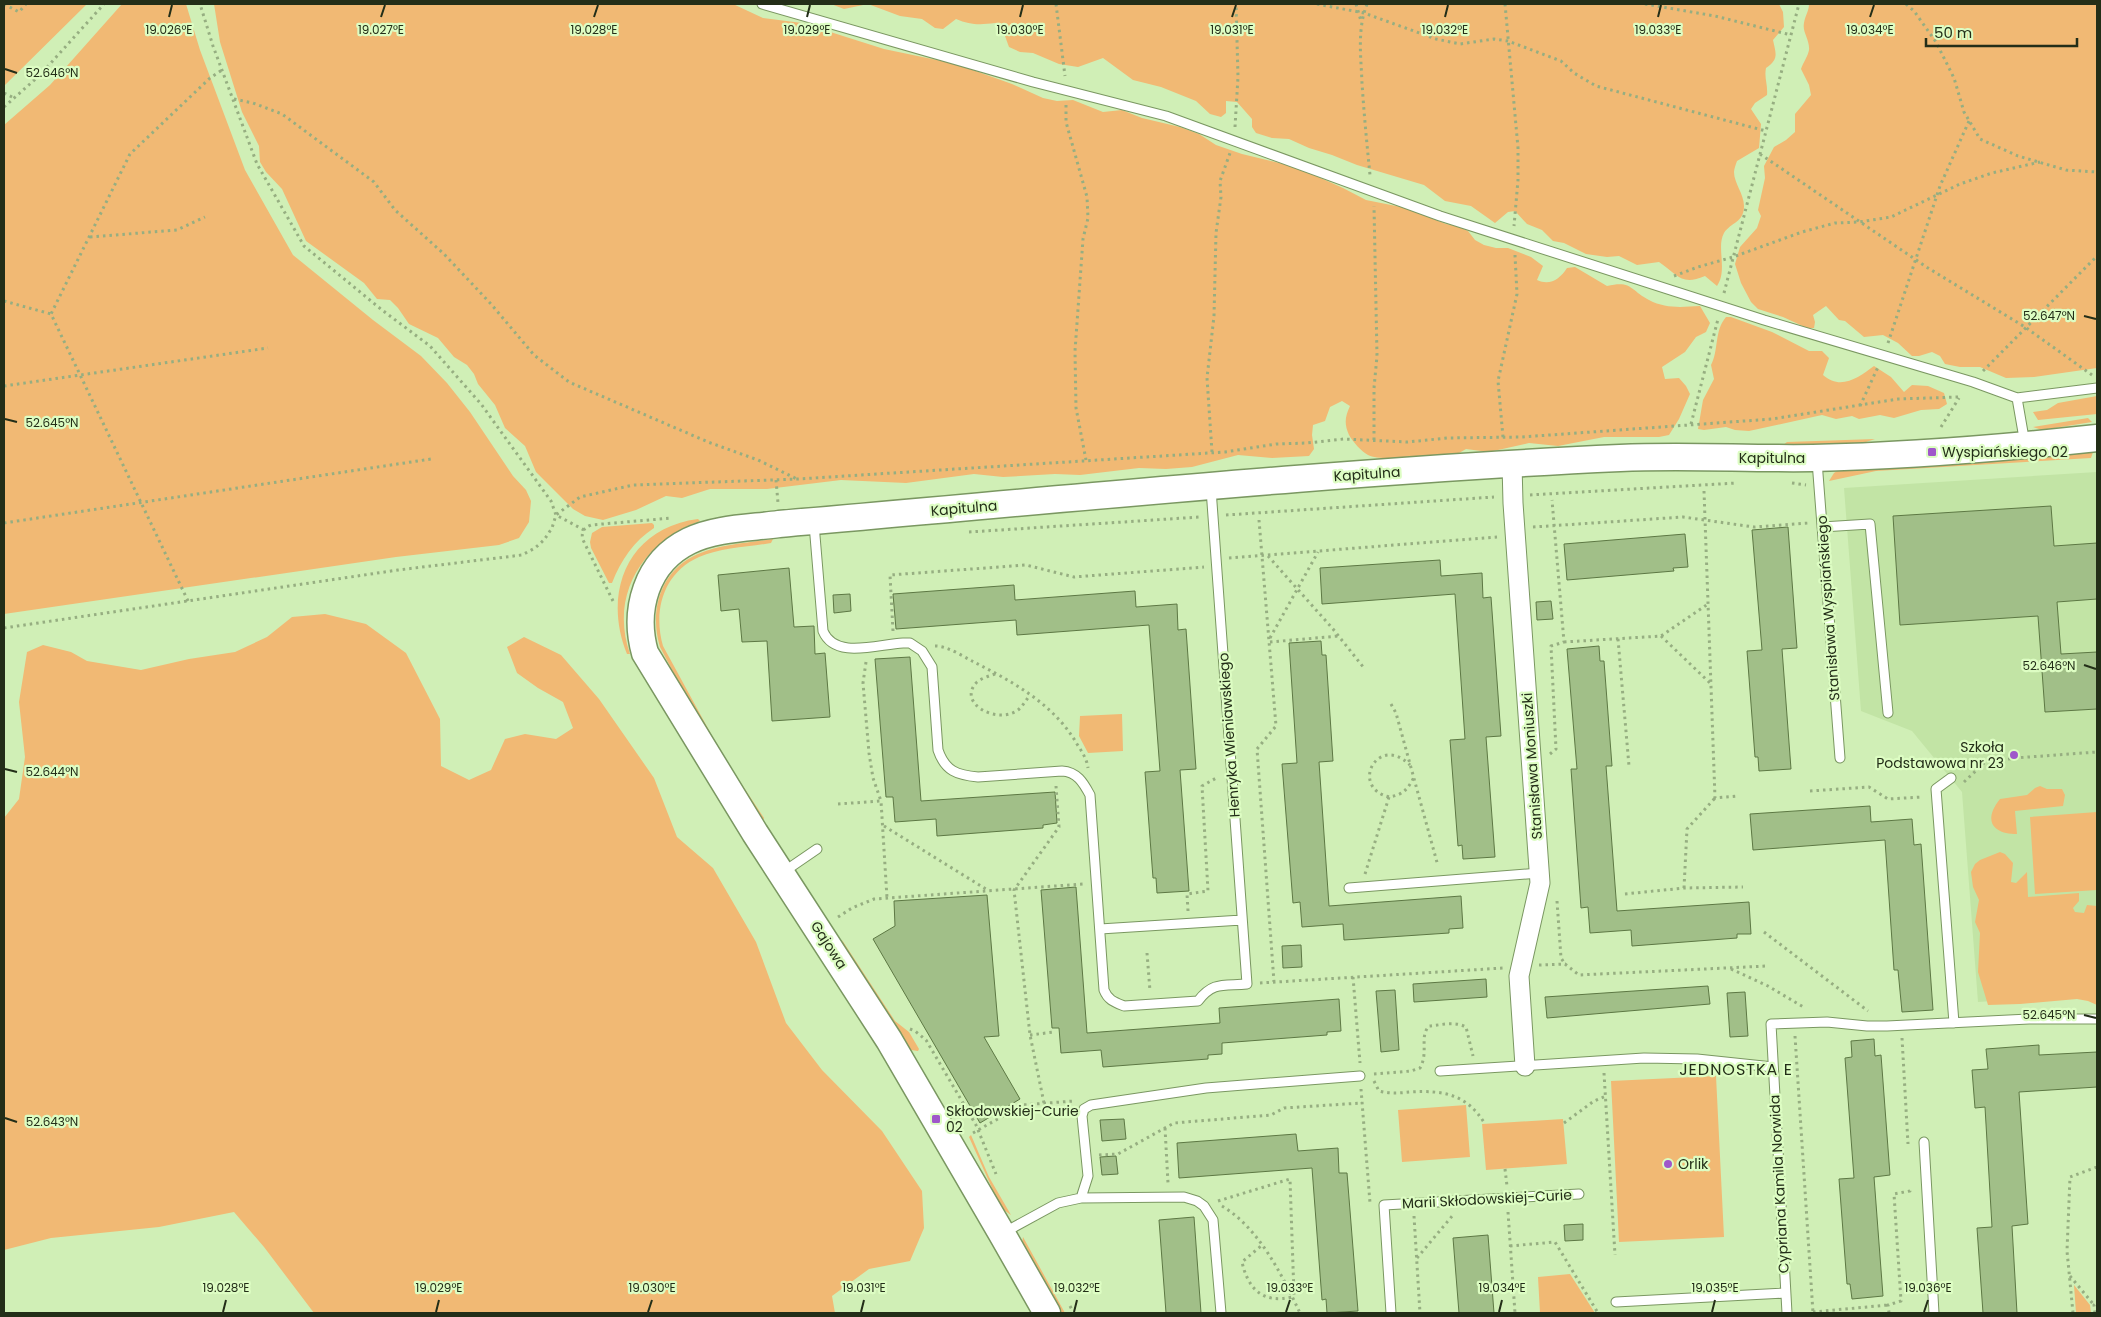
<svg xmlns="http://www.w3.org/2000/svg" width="2101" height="1317" font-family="Poppins,sans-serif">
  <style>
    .built { fill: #c2e4a5 }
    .green { fill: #f1b974 }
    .building { fill: #a1bf88; stroke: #5d7844 }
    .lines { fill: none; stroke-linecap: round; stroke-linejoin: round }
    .lane-casing { stroke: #7a9761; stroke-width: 11 }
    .street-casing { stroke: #7a9761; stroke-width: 21 }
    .secondary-casing { stroke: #7a9761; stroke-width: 29 }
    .path { stroke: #96ae81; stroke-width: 3; stroke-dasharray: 2.5 4; stroke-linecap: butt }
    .lane { stroke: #fff; stroke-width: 9 }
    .street { stroke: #fff; stroke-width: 19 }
    .secondary { stroke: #fff; stroke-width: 26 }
    .ticks { fill: none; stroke: #232e18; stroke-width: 2 }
    .poi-dot { fill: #9f57ca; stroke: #ddfdc3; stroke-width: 2 }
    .labels { text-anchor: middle; stroke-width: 4.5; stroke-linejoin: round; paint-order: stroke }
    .poi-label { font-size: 14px; fill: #232e18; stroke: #ddfdc3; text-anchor: start }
    .street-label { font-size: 14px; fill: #232e18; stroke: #ddfdc3 }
    .quarter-label { font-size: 16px; letter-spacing: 1px; fill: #232e18; stroke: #ddfdc3 }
    .ticks-label { font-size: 12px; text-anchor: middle; fill: #232e18; stroke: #ddfdc3; stroke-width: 4.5; stroke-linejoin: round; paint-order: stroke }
  </style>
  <rect width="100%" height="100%" fill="#d0efb6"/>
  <path class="built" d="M2097,472v522l-119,8 -16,-210 -50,-61 -51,-20 -17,-223z"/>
  <path class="green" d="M4,4h83l-83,82z
    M122,4h64l14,46 45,120 48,85 80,65 48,36 26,27 23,29 43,64 13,14 5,11 -2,21 -10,16 -20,7 -103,12 -392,57v-489l46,-40z
    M214,4h519l30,14 39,5 82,26 72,15 56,20 31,14 14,3 16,-1 30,12 19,-2 20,8 38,9 19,7 17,11 26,9 54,13 47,21 23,12 40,8 40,16 11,2 11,5 7,9 9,5 12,3h12l23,9 12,9 -6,14c13,6 23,-1 30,-12l8,-1 32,19c25,-6 23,4 42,14 17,9 33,7 51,6l10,17 -4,9 -10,5 -11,15 -23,15 3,12 14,-1 7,8 4,8 -11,25 -10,16 -10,2h-55l-46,9 -29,-3 -40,9 -23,-3 -7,4 -10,1c-18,1 -68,8 -81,1 -7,-4 -15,-13 -19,-20 -5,-11 -4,-18 1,-29l-8,-5 -12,6 -5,14 -12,4 -1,10 2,14 -5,7 -37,2 -34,-3 -46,12 -26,2 -27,-1 -59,7 -25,-1 -52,3 -29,-3 -68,9 -65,-3 -74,9h-57l-28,9 -16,-2 -30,14 -33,10 -18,-4 -12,-7 -37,-37 -11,-26 -20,-18 -10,-23 -17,-21 -4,-10 -7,-9 -13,-8 -16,-19 -29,-14 -11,-16 -8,-8 -13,-1 -13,-16 -58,-42 -24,-52 -16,-17 -6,-10 -1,-16 -17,-34 -22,-70z
    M831,4h948l4,8 1,15 -11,13c3,14 6,19 -7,28 -2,10 2,17 1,27l-12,8 -4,6 10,15 -2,24 -22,13c-1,3 -3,8 -3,11 0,11 10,22 10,34 0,17 -13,16 -20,27 -8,14 4,37 -7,53l-12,-10c-24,10 -27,-1 -46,-14l-22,3 -18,-9 -12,1 -21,-3 -22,-11 -11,-2 -11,-11 -15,-6 -12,-13 -7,1 -13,11 -24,-17 -26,-5 -21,-16 -67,-20 -25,-10 -23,-7 -20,-9 -17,-1 -16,-5 -4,-6v-8l-15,-17 -11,-1v12l-5,4 -11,-3 -14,-13 -35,-14 -28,-7 -30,-22 -25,9 -19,-3 -26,-11 -13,-1 -11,-5 -7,-19 -7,-5c-15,2 -25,2 -39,-4l-13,10 -8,-1 -13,-9 -22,-3 -32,-12 -24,5z
    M1809,4h288v364l-63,9 -28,1 -26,-11h-20l-15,-3 -5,-8 -8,-4 -13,4h-7l-14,-13 -15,-8 -19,2 -19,-16 -6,-1 -13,-14 -13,9 2,7 -1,6h-7l-24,-11 -25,-8 -7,-7 -10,-19 -6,-19 5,-17 17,-19 4,-12 -3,-6 7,-32 -1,-12 10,-19 12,-7 9,-8v-18l16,-19 -2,-10 -8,-16c2,-6 7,-13 8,-19 1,-10 -7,-18 -5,-27 1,-7 5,-12 5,-19z
    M1726,317h5l41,15 37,19h13l7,7 -6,17c18,16 36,2 51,-9l17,11 13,15 8,-7 16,1 16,7 3,11 -8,5 -18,1 -27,8 -14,-3 -21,4 -7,-3 -16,3 -14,-4 -73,16 -14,-1 -9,-3 -22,3 -6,-1 5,-29 11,-21 -3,-14c8,-15 3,-34 15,-48z
    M2097,396v18l-59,6 -5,-8 14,-2 11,-7z
    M2088,418l4,4 -50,8 -9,-3z
    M1875,439l-18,6 -74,3v-3l4,-3z
    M2093,452l-2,6 -215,13 -47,10 5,-8 8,-5z
    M698,519l2,2c-56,20 -91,73 -70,133h-3c-25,-62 1,-126 71,-135z
    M652,523l2,2v3c-20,13 -33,32 -42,55h-3l-18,-35 -1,-6 2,-9 10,-6z
    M773,539l-2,4c-23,4 -51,5 -72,14 -36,16 -46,54 -36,89l60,110 41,62 -1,3 -63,-98 -40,-76c-11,-36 0,-77 38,-93 23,-10 51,-11 75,-15z
    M325,614l41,10 40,29 34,66 1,47 28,14 22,-10 14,-31 20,-5 31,5 17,-11 -10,-26 -25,-14 -21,-15 -10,-26 17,-10 37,18 38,44 55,79 23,59 36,31 43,74 30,81 36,47 60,61 40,60 2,37 -14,33 -41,8 -37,27 3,17h-521l-50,-66 -30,-35 -75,15 -108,11 -47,12v-432l15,-19 6,-42 -6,-55 8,-50 16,-7 28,7 16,9 54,9 48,-11 46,-7 32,-15 25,-20z
    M1122,714l1,37 -35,2 -9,-17 1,-20z
    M2040,786l7,3h15l3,6 -2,11 -48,5 2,23c-25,0 -34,-14 -17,-35l27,-4 8,-7z
    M2097,812v78l-62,4 -5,-77z
    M2000,852l5,2 8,9 -2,19 5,1 11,-11 1,25 51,-4v8l-6,7 2,4 9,1 3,-8 10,1v99l-9,-4 -11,-2 -57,5 -32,1 -10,-33 2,-39 -5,-11 4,-22 -6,-13 -2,-15 4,-8 5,-4z
    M842,940l53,81 14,11 10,17 -1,2 -7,-1 -9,-11 -59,-95z
    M1716,1076l8,161 -105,5 -8,-161z
    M1466,1105l4,52 -68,5 -4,-52z
    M1563,1119l4,45 -81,6 -4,-46z
    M971,1135l18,42 22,38 -10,-7 -32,-71z
    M1023,1237l42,76h-6l-37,-70z
    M1570,1274l25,39h-55l-2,-36z
    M2074,1285l16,20 1,8h-15z"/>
  <path class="building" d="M2051,506l3,40 43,-3v56l-40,3 4,52 36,-2v57l-52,3 -7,-96 -138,9 -7,-109z
    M1788,527l9,121 -15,1 9,120 -32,2 -1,-14h-3l-8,-106 15,-1 -10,-120z
    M1685,534l3,33 -15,1 1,3 -107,9 -3,-36z
    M1440,560l1,16 41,-3 1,25 8,-1 10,139 -15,1 9,120 -32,2 -1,-14 -4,1 -8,-106 15,-1 -10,-145 -133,10 -2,-36z
    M789,568l5,59 20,-1 1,28 10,-1 5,64 -58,4 -5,-80 -25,1 -3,-33 -18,2 -3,-36z
    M1014,585l1,15 120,-9 1,16 41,-3 1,26 8,-1 10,140 -16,1 9,121 -32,2 -1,-15h-3l-8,-106 15,-1 -11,-146 -132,10 -1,-15 -120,9 -3,-35z
    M850,594l1,17 -17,2 -1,-18z
    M1551,601l2,18 -16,1 -1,-18z
    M1321,641l1,14h4l7,106 -14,1 10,144 132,-10 2,32 -14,1v4l-105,7 -1,-16 -41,3 -2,-25 -7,1 -11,-139 15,-1 -8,-120z
    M1599,646l1,15h4l8,105h-6l11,145 132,-9 2,32h-14v4l-105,8 -1,-16 -41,3 -2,-26 -7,1 -10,-139h6l-10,-120z
    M910,657l11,144 134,-9 2,31 -14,2v3l-106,8 -1,-17 -41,3 -2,-25h-7l-11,-138z
    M1870,806l1,16 41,-3 2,26 7,-1 12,166 -31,2 -4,-42h-4l-9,-130 -132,10 -3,-36z
    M1076,887l11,146 133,-10 -1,-15 120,-9 2,32 -14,1v3l-105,8v11l-14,1v4l-105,8 -2,-17 -40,3 -2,-25h-7l-11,-138z
    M987,895l12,141 -15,1 36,62 -40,24 -107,-184 22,-13 -1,-25z
    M1301,945l1,22 -19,1 -1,-22z
    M1486,979l1,18 -73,5 -1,-18z
    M1708,986l2,18 -163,14 -2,-21z
    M1395,990l4,60 -18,2 -5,-61z
    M1745,992l3,44 -18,1 -3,-44z
    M1874,1039l1,17 6,-1 9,120 -16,2 9,119 -31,3 -2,-15h-3l-8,-105 15,-1 -9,-120 7,-1 -1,-16z
    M2039,1045v10l58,-3v35l-78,5 9,132 -16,2 5,87h-34l-6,-85 15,-1 -7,-120 -10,1 -3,-38 16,-1 -2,-20z
    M1124,1119l2,20 -24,2 -2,-21z
    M1296,1134l2,17 40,-3 1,25h8l11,138 -31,2 -1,-14 -4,1 -10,-132 -133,10 -2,-35z
    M1116,1156l2,18 -16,1 -2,-18z
    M1194,1217l7,96h-35l-7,-93z
    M1583,1224v16l-18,1 -1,-16z
    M1488,1235l6,78h-35l-6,-75z"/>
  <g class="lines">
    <defs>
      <path id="lane" d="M762,4l271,78 133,34 274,100 324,104 209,62 44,16
        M2025,444l-8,-46 80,-10
        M1817,461l23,297
        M814,524l9,107c12,29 55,13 80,12h7l12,8 10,16 6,83c7,21 19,25 40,27l84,-6c15,1 21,11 28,24l14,195c4,10 10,12 20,16l74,-5c15,-20 26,-15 49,-17l-36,-495
        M1822,527l48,-3 18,189
        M1951,778l-15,11 18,234
        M782,873l35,-24
        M1349,888l190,-15
        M1100,929l142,-9
        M1440,1071l204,-13 53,1 76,8
        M1924,1142l10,171
        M1081,1198l103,-1 13,4 7,5 9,14 8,93
        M1005,1232l53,-29 23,-5 7,-22 -6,-60 2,-7 7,-4 115,-17 154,-12
        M1616,1302l169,-9
        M1391,1313l-7,-108 195,-11
        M1787,1313l-16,-289 56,-2 40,4h20l142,-7h68"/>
      <path id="street" d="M1512,464l1,39 27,380 -21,93 6,90"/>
      <path id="secondary" d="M1047,1313l-45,-79 -113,-194 -134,-207 -110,-180c-12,-43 1,-91 44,-112 26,-13 61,-13 90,-17 280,-24 560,-53 841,-66 64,-3 128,1 193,0 95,-2 190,-10 284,-20"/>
    </defs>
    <use href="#lane" class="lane-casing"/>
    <use href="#street" class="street-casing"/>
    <use href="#secondary" class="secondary-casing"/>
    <path class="path" d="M4,4l15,8 7,-8
      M1056,4l9,72
      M1317,4l47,9 72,26 24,5 34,-5 14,2 53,20 13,12 22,13 170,45
      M1356,4l5,17
      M1367,4c-10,26 -6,52 -5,79 2,31 5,62 8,92
      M1505,4l13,144v32l-4,46
      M1645,4l70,12 76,19
      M1906,4l8,7 22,31 18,36 10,34 16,27 38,17 48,14 31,2
      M4,93l10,5
      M234,99l19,4 29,11 92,68 21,28 49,44 47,50 43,51 35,27 139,60 50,18 39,19
      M1066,105v17l21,75 1,21 -5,21 -8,112 1,57 10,52
      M4,107l36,-32 64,-71
      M1235,127l3,-50 -2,-73
      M1760,154l168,114 97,59 67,48
      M90,237l87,-7 28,-13
      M1674,276l24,-9 35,-10 69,-25 33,-9 24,-1 32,-5 69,-33 32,-11 48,-11
      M1724,293l75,-289
      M4,301l47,13
      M1888,343l52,-157 29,-65
      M1983,371l114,-115
      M4,386l264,-38
      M1860,406l18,-39
      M1691,424l27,-105
      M1941,427l18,-29
      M1503,437l-5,-56 19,-87 -2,-39
      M1374,440v-52l3,-32 -3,-150
      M1212,452l-5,-74 7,-62 2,-83 5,-36 -1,-16 10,-28
      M776,480l2,23
      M1792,483l14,2
      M1704,491l11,307 22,-2
      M1530,495l206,-12
      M1226,515l268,-18
      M1259,520l17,206 -19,23 17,233
      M4,523l427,-64
      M1533,527l150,-10 71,10 55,-4
      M584,530l-28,-15 24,-18 53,-12 165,-6 427,-27 51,-8 31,-1 37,-4 63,3 41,-4 74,-1 250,-18 126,-20 61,-2
      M969,532l231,-15
      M1268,556l65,73 31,39
      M1229,558l268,-21
      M188,601l-137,-287 79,-160 80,-76 12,-8
      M613,601l-30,-61c-2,-7 0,-12 8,-15l81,-7
      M4,628l394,-58 124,-15 13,-7 9,-8 8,-12 4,-13 -5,-14 -70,-97 -51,-58 -48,-36 -78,-64 -47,-82 -44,-118 -13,-42
      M893,631l-3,-56 136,-10 48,12 130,-10
      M1661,636l50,48
      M1270,638l48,-86
      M1618,639l11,127
      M1270,642l69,-6
      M1564,642l97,-6 47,-32
      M935,646c13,0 27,10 39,16 39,20 80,42 103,82 5,8 10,15 11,24
      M866,662l-3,21 6,70 4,25 8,23
      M995,674c-6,2 -13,4 -18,8 -21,21 20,43 41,28 5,-4 8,-10 12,-15
      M1391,704l5,9 42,153
      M1550,754l6,-5 -5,-103 13,-4 -12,-142
      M1964,782l20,-19 31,-5 82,-6
      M1810,791l59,-4 19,12 35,-2
      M1389,797c-40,-10 -11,-64 21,-32
      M838,804l43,-3 6,97
      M884,826l105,65
      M1365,874l24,-77c14,-2 19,-8 25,-20
      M1684,888l3,-59 28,-31
      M1625,894l59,-6 59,-1
      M1557,901l4,57 4,6
      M1188,911l-1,-17 21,-3 -6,-105 16,-9
      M838,917l14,-9 22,-9 209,-15
      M1764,932l104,79
      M1147,953l3,38
      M1539,965l26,-1 14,11 188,-9
      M1731,969l37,17 37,22
      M1353,977l7,86
      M1260,983l243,-15
      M910,1029l5,2 11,9 50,85 20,49
      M1030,1035l24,-3
      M1795,1036l18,277
      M1902,1038l6,106
      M1604,1073l11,182
      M1374,1074l37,-3 9,-3c9,-16 -1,-31 9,-42 12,-1 26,-5 37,1l7,29
      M1374,1081l5,10c11,3 21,2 31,1 33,-2 57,2 75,32
      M1361,1089l9,114
      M1044,1103l-14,-68 -16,-145 45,-63 -3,-41
      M1564,1123l30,-22 12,-5
      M1165,1128l3,55
      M973,1133l49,-28 52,-4
      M1099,1155l19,-1 56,-31 97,-8 13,-7 78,-5
      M1505,1169l2,17
      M1218,1201l72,-22 4,116 -2,2c-29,7 -44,-8 -50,-35l19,-16
      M1222,1206c37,22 60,69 78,107
      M1508,1212l7,101
      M1414,1216l6,97
      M1510,1246l45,-4 43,71
      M1417,1258l36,-43
      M2070,1276l24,29
      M1070,1306l4,7
      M1813,1312l75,-7
      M1889,1313l-1,-8 13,-4 -7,-107 16,-3v-4
      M2073,1313l-6,-62 3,-74 27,-10
      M2095,1313l-1,-8 3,-2"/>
    <use href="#lane" class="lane"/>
    <use href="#street" class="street"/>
    <use href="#secondary" class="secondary"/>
  </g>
  <path class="ticks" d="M169,17l3,-12M381,17l4,-12M594,17l4,-12M807,17l3,-12M1020,17l3,-12M1232,17l4,-12M1445,17l3,-12M1658,17l3,-12M1870,17l4,-12M5,69l12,4M2084,316l12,3M5,419l12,3M2084,665l12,4M5,769l12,3M2084,1015l12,3M5,1118l12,4M223,1312l3,-12M436,1312l3,-12M648,1312l4,-12M861,1312l3,-12M1074,1312l3,-12M1286,1312l4,-12M1499,1312l3,-12M1712,1312l3,-12M1924,1312l4,-12"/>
  <g class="poi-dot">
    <rect x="1927" y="447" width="10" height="10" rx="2.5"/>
    <circle cx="2014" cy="755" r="5"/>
    <rect x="931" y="1114" width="10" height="10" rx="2.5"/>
    <circle cx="1668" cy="1164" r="5"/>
  </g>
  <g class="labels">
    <g class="poi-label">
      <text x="1942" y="457">Wyspiańskiego 02</text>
      <text x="2004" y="752" text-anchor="end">Szkoła<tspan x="2004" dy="16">Podstawowa nr 23</tspan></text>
      <text x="946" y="1116">Skłodowskiej-Curie<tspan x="946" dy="16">02</tspan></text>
      <text x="1678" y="1169">Orlik</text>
    </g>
    <g class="street-label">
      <text x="1772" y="463">Kapitulna</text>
      <text transform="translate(1367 474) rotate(-4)" y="5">Kapitulna</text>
      <text transform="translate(964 508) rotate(-5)" y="5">Kapitulna</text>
      <text transform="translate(1828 608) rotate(-94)" y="5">Stanisława Wyspiańskiego</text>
      <text transform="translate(1229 735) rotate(-94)" y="5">Henryka Wieniawskiego</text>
      <text transform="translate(1532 766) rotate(-94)" y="5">Stanisława Moniuszki</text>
      <text transform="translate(829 945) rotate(57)" y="5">Gajowa</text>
      <text transform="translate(1779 1184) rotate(-93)" y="5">Cypriana Kamila Norwida</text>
      <text transform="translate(1487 1199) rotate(-3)" y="5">Marii Skłodowskiej-Curie</text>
    </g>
    <g class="quarter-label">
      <text x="1736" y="1075">JEDNOSTKA E</text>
    </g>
  </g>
  <g class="ticks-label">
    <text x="169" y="34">19.026°E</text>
    <text x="381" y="34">19.027°E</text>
    <text x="594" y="34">19.028°E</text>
    <text x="807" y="34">19.029°E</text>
    <text x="1020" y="34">19.030°E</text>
    <text x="1232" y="34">19.031°E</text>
    <text x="1445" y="34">19.032°E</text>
    <text x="1658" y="34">19.033°E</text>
    <text x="1870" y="34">19.034°E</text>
    <text x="52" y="77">52.646°N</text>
    <text x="2049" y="320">52.647°N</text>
    <text x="52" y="427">52.645°N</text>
    <text x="2049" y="670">52.646°N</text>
    <text x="52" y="776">52.644°N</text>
    <text x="2049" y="1019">52.645°N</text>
    <text x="52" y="1126">52.643°N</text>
    <text x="226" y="1292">19.028°E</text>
    <text x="439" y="1292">19.029°E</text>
    <text x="652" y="1292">19.030°E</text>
    <text x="864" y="1292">19.031°E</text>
    <text x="1077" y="1292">19.032°E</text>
    <text x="1290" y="1292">19.033°E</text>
    <text x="1502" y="1292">19.034°E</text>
    <text x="1715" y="1292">19.035°E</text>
    <text x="1928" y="1292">19.036°E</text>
  </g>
  <rect width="2101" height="1317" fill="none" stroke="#232e18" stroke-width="10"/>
  <path d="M1926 38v8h151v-8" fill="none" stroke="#232e18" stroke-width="2.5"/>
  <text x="1934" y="38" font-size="15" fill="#232e18" stroke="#ddfdc3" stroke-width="4" paint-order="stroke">50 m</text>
</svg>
